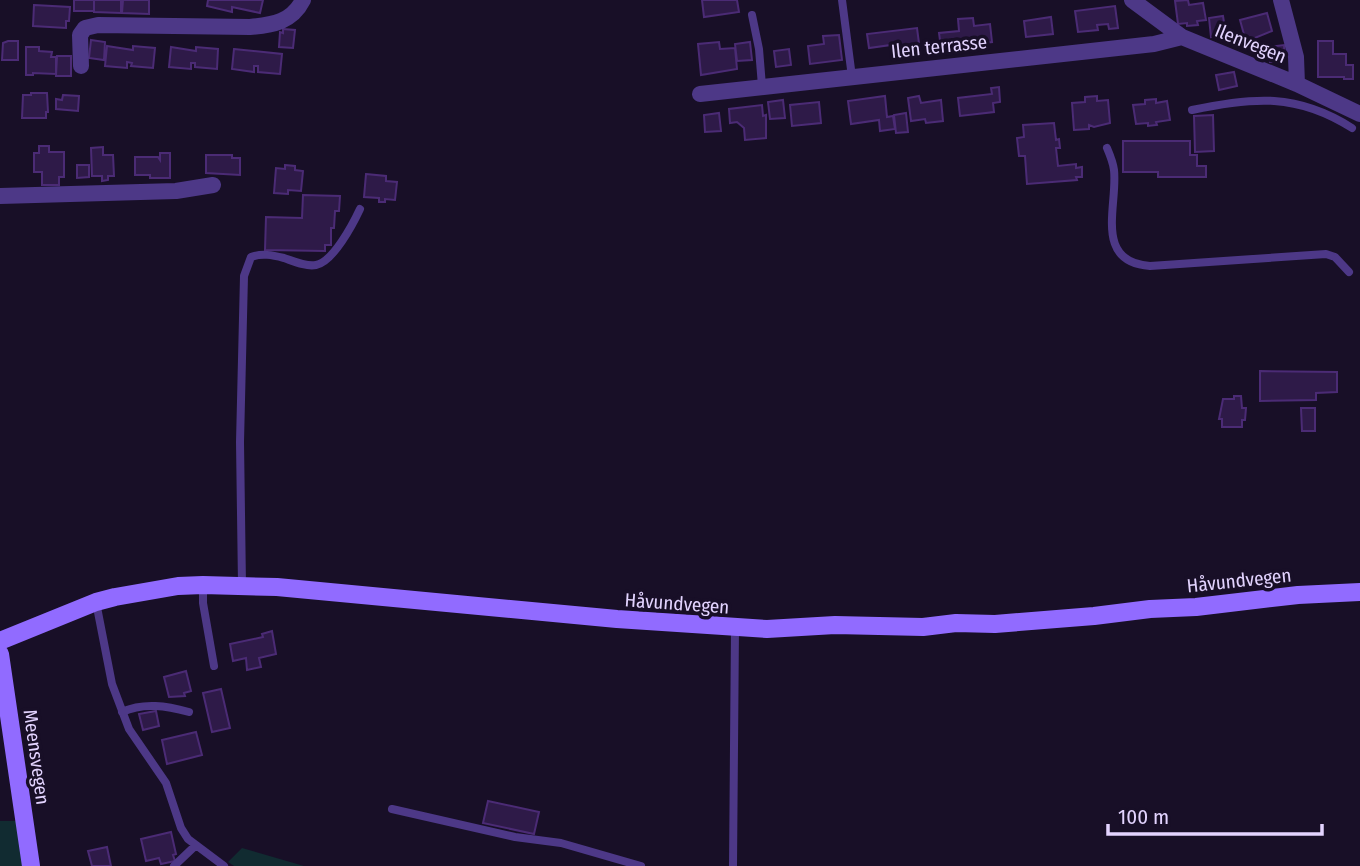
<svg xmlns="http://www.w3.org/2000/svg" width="1360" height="866" font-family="'Fira Sans Condensed',sans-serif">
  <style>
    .green { fill: #112b31 }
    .building { fill: #2e1a48; stroke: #4b2b75; stroke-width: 2 }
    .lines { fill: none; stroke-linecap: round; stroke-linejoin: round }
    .lane { stroke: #4d3887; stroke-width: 8 }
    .street { stroke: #4d3887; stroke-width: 16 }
    .secondary { stroke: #916bff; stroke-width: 18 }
    .labels { text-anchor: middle; stroke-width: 7; stroke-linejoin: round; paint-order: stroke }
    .street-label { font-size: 19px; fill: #e3d4ff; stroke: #180f27 }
  </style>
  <rect width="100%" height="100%" fill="#180f27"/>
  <path class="green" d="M0,821h18l7,45h-25z
    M242,848l62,18h-70l-6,-4z"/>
  <path class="building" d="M74,0h20v11h-20z
    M94,0h27v13l-27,-1z
    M123,0h26v14l-27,-1z
    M208,0h55l-3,13 -28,-6v5l-25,-6z
    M702,0h35l2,12 -35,5z
    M1188,0l1,5 14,-2 3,17 -9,1 1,4 -11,1v-3l-9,1 -3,-23z
    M34,5l36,2 -1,14h-3v7l-33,-2z
    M1115,6l3,22 -9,1 -1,-5 -11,1 1,5 -20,2 -3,-21z
    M1267,13l5,18 -22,9 -1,-3 -4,1 -5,-18z
    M1223,16l3,19 -15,2 -2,-19z
    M1051,17l2,17 -27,3 -2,-16z
    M973,18l1,8 16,-2 2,18 -51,6 -2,-15 20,-2 -1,-12z
    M917,28l3,23 -28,3 -1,-9 -22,3 -2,-14z
    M283,29l12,1 -2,18 -14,-1 1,-15 3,1z
    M839,35l3,25 -32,4 -2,-18 16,-2 -1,-8z
    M91,40l14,2 -1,18 -15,-2z
    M8,41h10v19h-16l1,-17z
    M1318,41h15v13h13v11h7v14h-9v-2h-26z
    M719,42l1,7 15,-1 2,21 -36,6 -3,-31z
    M750,42l2,18 -15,1 -2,-17z
    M1284,45l1,15 -15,2 -2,-15z
    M107,46l26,4v-4l22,2 -2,20 -22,-2 1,-3 -5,-1v6l-22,-2z
    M26,47h13v4l13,1 -1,5h5v17l-23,-1v2h-7z
    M171,47l25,4v-4l22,2 -1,20 -22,-2v-4h-4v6l-22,-2z
    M234,49l48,5 -2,20 -22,-2v-6h-4v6l-22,-3z
    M789,49l2,16 -15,2 -2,-16z
    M57,56h14v20h-15z
    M1234,72l3,14 -18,4 -3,-15z
    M999,87l1,15 -7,1 1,9 -34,4 -2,-18 34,-4 -1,-6z
    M31,93h16l1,19h-2v6h-24l1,-23h8z
    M63,95l16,1 -1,15 -22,-2v-10l6,1z
    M885,96l2,21 6,-1 2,13 -15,2 -1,-11 -28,4 -3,-23z
    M919,96l2,7 20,-3 2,21 -17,2 -1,-4 -14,2 -3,-23z
    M1097,96v5l11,-1 2,23 -16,4 -5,-2v4l-15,1 -2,-27 13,-1v-5z
    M1156,99v4l11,-2 3,19 -14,2 1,3 -9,1v-3l-12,1 -3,-19 12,-1v-4z
    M783,100l2,18 -15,1 -2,-17z
    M819,102l2,21 -29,3 -2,-21z
    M762,105l1,11 3,-1v23l-21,2 -1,-12 -7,-6 -7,1 -1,-14z
    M719,113l2,18 -16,1 -1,-17z
    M906,113l2,19 -12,1 -2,-18z
    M1213,115l1,36 -19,1 -1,-36z
    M1054,123l2,17 3,-1 1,9h-4l2,18 18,-2v4l6,-1v10h-6l1,3 -50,4 -2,-28h-6l-2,-18 7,-1 -1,-12z
    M1123,141h67v14h7v11h9v11h-48v-5h-35z
    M39,146h10v6h15v25h-5v8h-17v-13h-8v-19h5z
    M103,147v8h10l1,21h-6v4l-6,1v-5h-10l-1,-28z
    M160,153h10v25h-20v-3h-15v-18h23l2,3z
    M206,155h26v3h8v17l-34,-2z
    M77,165h12v12l-12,1z
    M285,165l10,1v4l8,1 -2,20 -13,-1v4l-14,-1 2,-25 9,1z
    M366,174l20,2v5l11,1 -2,18 -10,-1v3h-6v-4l-15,-1z
    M303,195l37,1 -1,15h-4l-1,17h-3v17h-6v6l-60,-1 1,-33 36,1z
    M1260,371l77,1v20l-21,1v7l-56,1z
    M1234,396h7l1,12h4l-1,12h-3v7h-20v-8h-3l4,-20h11z
    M1301,408h14v23h-13z
    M272,631l4,23 -17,4 2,9 -14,3 -1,-12 -13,3 -3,-17 33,-7 -1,-3z
    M186,671l5,20 -7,2 1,3 -16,1 -5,-20z
    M221,689l9,39 -18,4 -9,-39z
    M156,711l3,15 -16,4 -4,-16z
    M196,732l6,23 -35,9 -5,-24z
    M488,801l51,11 -5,22 -51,-11z
    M171,832l5,22 -3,1 2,6 -14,3 -2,-6 -13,3 -5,-22z
    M107,847l4,19h-19l-4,-15z"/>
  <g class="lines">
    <path class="lane" d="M842,0l10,77
      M752,15l7,34 3,37
      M1192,110c61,-13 105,-17 160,18
      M1107,148c3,7 6,14 7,22 4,35 -21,92 36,96l176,-12 9,3 14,15
      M203,585v18l11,63
      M242,585l-2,-143 4,-166 7,-19c11,-4 21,-2 33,1 9,3 22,9 32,7 17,-3 37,-41 44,-56
      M96,602l16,82 17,45 37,54 15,45 7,11 36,27
      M122,712c22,-10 45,-6 67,0
      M392,809l123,28 46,6 80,23
      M174,866l21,-20
      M733,866l2,-238"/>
    <path class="street" d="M1132,0l50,37 115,47 63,30
      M1281,0l15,57 1,27
      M81,66l-1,-31 5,-7 13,-3 152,2c23,-2 42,-5 53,-27
      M700,94l454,-50 28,-7
      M0,196l176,-5 37,-6"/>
    <path class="secondary" d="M0,641l96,-39 19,-5 63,-11 25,-1 74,2 340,32 150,10 68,-4 88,2 33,-4 39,1 99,-8 56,-7 46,-2 102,-12 62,-3
      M0,654l31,212"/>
  </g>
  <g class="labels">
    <g class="street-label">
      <text transform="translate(1251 43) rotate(22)" y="7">Ilenvegen</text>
      <text transform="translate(939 46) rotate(-6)" y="7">Ilen terrasse</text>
      <text transform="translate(1239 580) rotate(-6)" y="7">Håvundvegen</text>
      <text transform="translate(677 603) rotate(4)" y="7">Håvundvegen</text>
      <text transform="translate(37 757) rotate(82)" y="7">Meensvegen</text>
    </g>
  </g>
  <path d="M1108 824v10h214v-10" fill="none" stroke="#e3d4ff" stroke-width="3.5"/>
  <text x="1118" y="824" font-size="21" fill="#e3d4ff" stroke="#180f27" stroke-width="5" paint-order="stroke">100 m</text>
</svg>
